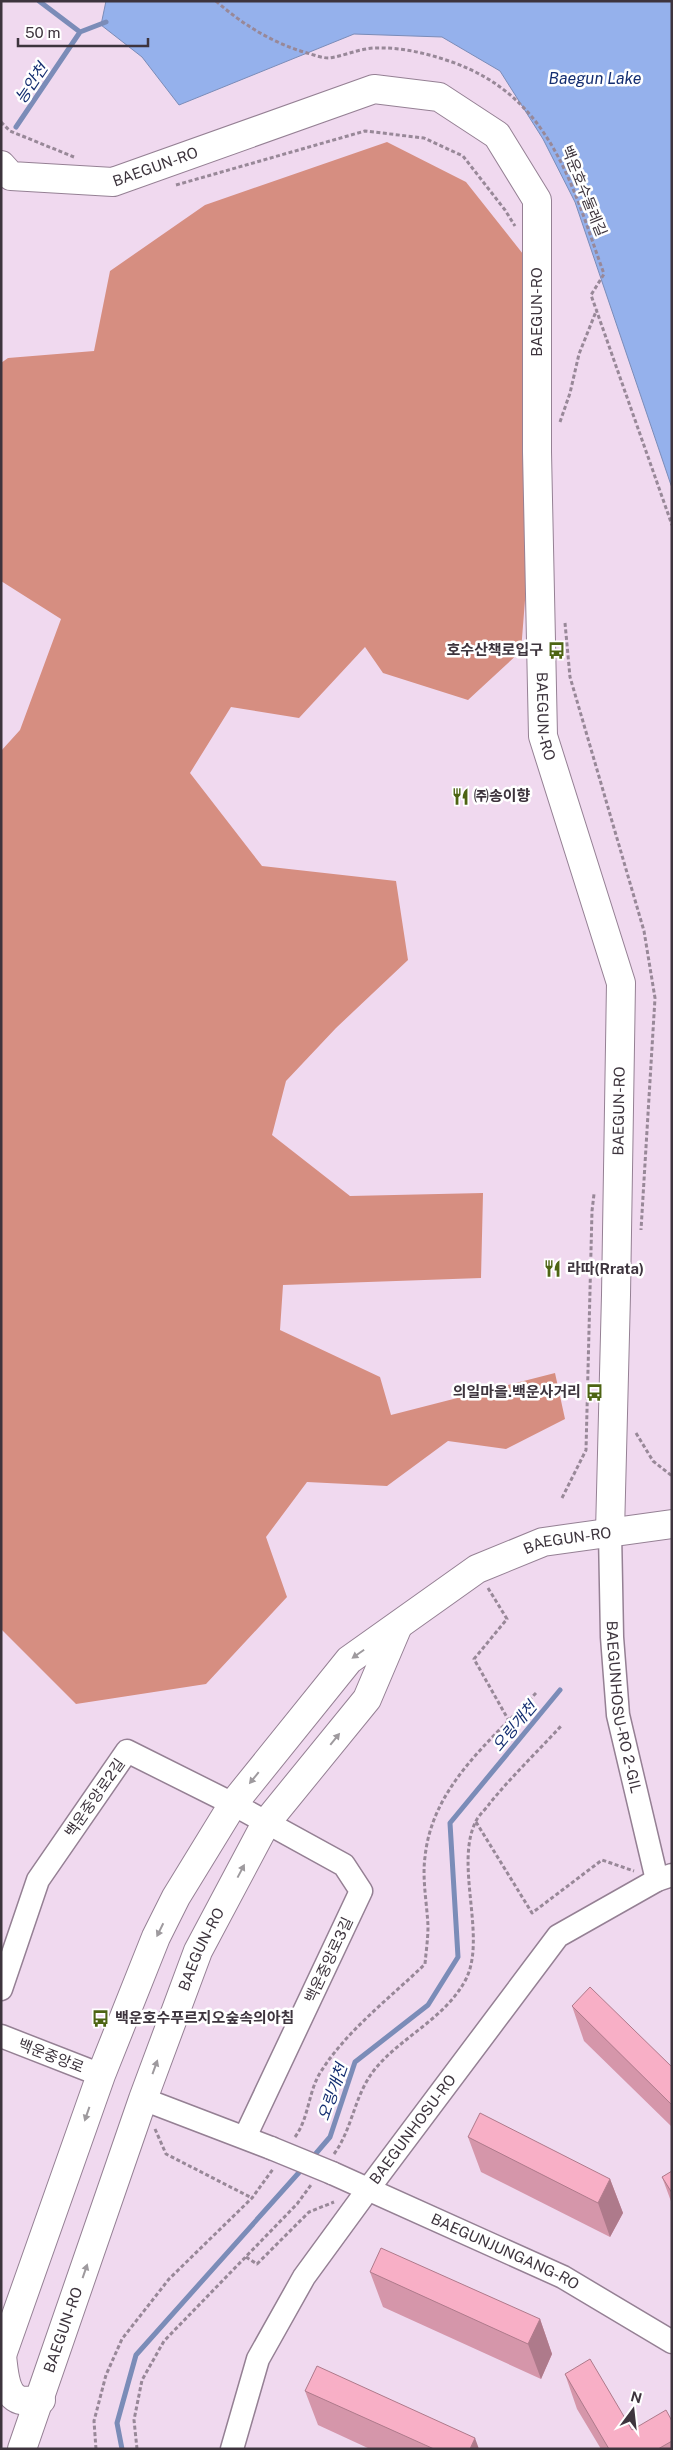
<svg xmlns="http://www.w3.org/2000/svg" width="673" height="2450" font-family="'Public Sans','Noto Sans KR',sans-serif">
  <style>
    .forest { fill: #d68e81 }
    .water { fill: #95b1ec; stroke: #7b8cb8 }
    .lines { fill: none; stroke-linecap: round; stroke-linejoin: round }
    .stream { stroke: #7b8cb8; stroke-width: 5 }
    .minor-casing { stroke: #958094; stroke-width: 25 }
    .major-casing { stroke: #958094; stroke-width: 30 }
    .path { stroke: #988898; stroke-width: 3; stroke-dasharray: 4 2.5; stroke-linecap: butt }
    .minor { stroke: #fff; stroke-width: 22 }
    .major { stroke: #fff; stroke-width: 28 }
    .minor-bridge-casing { stroke: #958094; stroke-width: 25; stroke-linecap: butt }
    .minor-bridge { stroke: #fff; stroke-width: 22 }
    .wall { fill: #d596aa }
    .shaded-wall { fill: #ae7a8b }
    .building { fill: #f8afc6; stroke: #ae7a8b }
    .oneway { fill: #9e9a9e }
    .labels { text-anchor: middle; stroke-width: 5; stroke-linejoin: round; paint-order: stroke }
    .street-label { font-size: 15px; fill: #3d343d; stroke: #fff }
    .poi-label { font-size: 15px; font-weight: bold; fill: #3d343d; stroke: #fff; text-anchor: start }
    .water-label { font-size: 16px; font-style: italic; fill: #142e71; stroke: #fff }
  </style>
  <rect width="100%" height="100%" fill="#f0d9ef"/>
  <path class="forest" d="M387,142l79,40 57,72 10,245 -12,152 -53,49 -85,-27 -18,-26 -66,71 -68,-11 -41,66 72,93 134,15 12,79 -72,68 -50,53 -14,54 78,61 133,-3 -2,85 -198,7 -3,45 100,47 11,38 164,-42 10,46 -59,30 -58,-8 -61,45 -80,-4 -41,55 21,60 -81,87 -130,20 -75,-75v-878l19,-21 41,-111 -60,-38v-218l7,-5 86,-7 16,-80 95,-66z"/>
  <path class="water" d="M106,1h566v487l-97,-286 -32,-63 -43,-68 -58,-34 -88,-3 -175,71 -37,-48 -41,-32z"/>
  <g class="lines">
    <path class="stream" d="M39,1l41,31
      M16,127l64,-95 26,-10
      M312,2158l18,-21 25,-75 73,-57 30,-48 -8,-134 110,-133
      M122,2449l-5,-26 19,-68 167,-187"/>
    <defs>
      <g id="minor">
        <path id="s1" d="M610,1532l2,105 6,78 39,165"/>
        <path d="M1,1989l37,-109 89,-129 106,53 111,61 17,26 -116,246"/>
        <path d="M1,2036l100,39"/>
        <path d="M143,2099l128,49"/>
        <path id="s2" d="M332,2173l231,104 109,65"/>
        <path id="s3" d="M232,2449l26,-90 46,-82 65,-89 189,-252 99,-56 15,-5"/>
      </g>
      <g id="major">
        <path id="s4" d="M1,165l10,11 102,6 261,-93 65,8 58,38 40,65v252l6,284 78,247 -5,312 -6,237"/>
        <path d="M2,2356c2,14 2,39 18,44 6,2 15,0 21,0"/>
        <path id="s5" d="M1,2358l100,-283 55,-138 20,-40 57,-93 116,-144 128,-91 66,-27 129,-18"/>
        <path id="s6" d="M22,2449l121,-350 55,-148 68,-128 101,-124 31,-73"/>
      </g>
    </defs>
    <use href="#minor" class="minor-casing"/>
    <use href="#major" class="major-casing"/>
    <path class="path" d="M216,1c27,24 57,42 91,52 7,2 15,5 22,5 15,-2 29,-9 45,-10 27,-1 52,5 78,14 99,35 120,123 152,212l-13,21 81,230
      M1,122l9,9 64,26
      M176,185l189,-54 59,7 39,18 42,54 10,16
      M560,422l10,-29 9,-39 18,-45
      M565,623l5,54 74,254 11,67 -14,232
      M636,1433l17,28 19,15
      M562,1498l24,-48 6,-239 2,-17
      M488,1588l19,31 -33,40 35,62
      M476,1822l56,91 70,-53 32,11
      M155,2129l11,25 86,44
      M295,2137c14,-19 13,-44 25,-64 26,-42 70,-75 105,-109 1,-12 3,-25 3,-38 -1,-22 -6,-47 -3,-69 7,-70 65,-116 111,-164
      M334,2154c19,-26 20,-59 41,-85 26,-32 71,-51 91,-90 21,-42 -12,-115 10,-158 3,-6 10,-12 14,-18 22,-27 48,-52 72,-78
      M246,2257l11,7 52,-52 25,-10
      M96,2449l-2,-28 12,-46 16,-36 47,-60 83,-81 21,-29
      M137,2449l-3,-29 8,-40 22,-39 133,-137 14,-19"/>
    <use href="#minor" class="minor"/>
    <use href="#major" class="major"/>
    <defs>
      <path id="minor-bridge" d="M271,2148l61,25"/>
    </defs>
    <use href="#minor-bridge" class="minor-bridge-casing"/>
    <use href="#minor-bridge" class="minor-bridge"/>
  </g>
  <path class="wall" d="M572,2006l100,61v60l-88,-86z
    M468,2137l142,42 13,34 -13,24 -129,-65z
    M672,2171v33l-10,-27z
    M370,2272l170,47 12,35 -11,25 -158,-72z
    M565,2374l67,56 40,-9v28h-71l-24,-40z
    M305,2391l174,58h-109l-52,-24z"/>
  <path class="shaded-wall" d="M610,2179l13,34 -13,24 -12,-34z
    M540,2319l12,35 -11,25 -13,-35z
    M475,2438l4,11h-9z"/>
  <path class="building" d="M590,1987l82,80v38l-100,-99z
    M480,2113l130,66 -12,24 -130,-66z
    M672,2171v22l-10,-16z
    M381,2248l159,71 -12,25 -158,-72z
    M590,2359l42,71 34,-20 6,11v20l-14,8h-49l-44,-75z
    M317,2366l158,72 -5,11h-36l-129,-58z"/>
  <defs><path id="oneway-solid" d="M-6-.8H1V-3.2L6.5 0L1 3.2V.8H-6Z" transform="scale(1.25)"/></defs>
  <g class="oneway">
    <use href="#oneway-solid" transform="translate(358 1654) rotate(145)"/>
    <use href="#oneway-solid" transform="translate(335 1739) rotate(-51)"/>
    <use href="#oneway-solid" transform="translate(254 1778) rotate(129)"/>
    <use href="#oneway-solid" transform="translate(241 1871) rotate(-62)"/>
    <use href="#oneway-solid" transform="translate(160 1930) rotate(116)"/>
    <use href="#oneway-solid" transform="translate(155 2067) rotate(-70)"/>
    <use href="#oneway-solid" transform="translate(87 2114) rotate(109)"/>
    <use href="#oneway-solid" transform="translate(85 2271) rotate(-71)"/>
  </g>
  <defs>
    <symbol id="bus-bare" viewBox="-9 -9 18 18"><path d="M-5-6H5V4H4V6H2V4H-2V6H-4V4H-5ZM-3.5-4V0h7V-4ZM-3.5 1.2v1.5H-2V1.2ZM2 1.2v1.5H3.5V1.2Z" fill="#4d6413" stroke="#fff" stroke-width="2.5" paint-order="stroke"/></symbol>
    <symbol id="restaurant-bare" viewBox="-9 -9 18 18"><path d="M-5-6h1v4h1v-4h1v4h1v-4h1v5L-1.5 .5V6h-2V.5L-5-1ZM5-6V6H3V1.5H1.5Q1.5-4 5-6Z" fill="#4d6413" stroke="#fff" stroke-width="2.5" paint-order="stroke"/></symbol>
  </defs>
  <g fill-rule="evenodd">
    <use href="#bus-bare" x="544" y="638" width="25" height="25"/>
    <use href="#restaurant-bare" x="448" y="784" width="25" height="25"/>
    <use href="#restaurant-bare" x="540" y="1256" width="25" height="25"/>
    <use href="#bus-bare" x="582" y="1380" width="25" height="25"/>
    <use href="#bus-bare" x="88" y="2006" width="25" height="25"/>
  </g>
  <g class="labels">
    <g class="street-label">
      <text dy="5" stroke="none"><textPath href="#s4" startOffset="162">BAEGUN-RO</textPath></text>
      <text transform="translate(584 191) rotate(68)" y="5">백운호수둘레길</text>
      <text transform="translate(537 312) rotate(-90)" y="5">BAEGUN-RO</text>
      <text dy="5" stroke="none"><textPath href="#s4" startOffset="1122">BAEGUN-RO</textPath></text>
      <text transform="translate(619 1111) rotate(-89)" y="5">BAEGUN-RO</text>
      <text dy="5" stroke="none"><textPath href="#s5" startOffset="1040">BAEGUN-RO</textPath></text>
      <text dy="5" stroke="none"><textPath href="#s1" startOffset="176">BAEGUNHOSU-RO 2-GIL</textPath></text>
      <text transform="translate(95 1798) rotate(-55)" y="5">백운중앙로2길</text>
      <text dy="5" stroke="none"><textPath href="#s6" startOffset="531">BAEGUN-RO</textPath></text>
      <text transform="translate(329 1960) rotate(-65)" y="5">백운중앙로3길</text>
      <text transform="translate(51 2056) rotate(21)" y="5">백운중앙로</text>
      <text dy="5" stroke="none"><textPath href="#s3" startOffset="371">BAEGUNHOSU-RO</textPath></text>
      <text dy="5" stroke="none"><textPath href="#s2" startOffset="190">BAEGUNJUNGANG-RO</textPath></text>
      <text dy="5" stroke="none"><textPath href="#s6" startOffset="126">BAEGUN-RO</textPath></text>
    </g>
    <g class="poi-label">
      <text x="543" y="655" text-anchor="end">호수산책로입구</text>
      <text x="474" y="801">㈜송이향</text>
      <text x="567" y="1274">라따(Rrata)</text>
      <text x="581" y="1397" text-anchor="end">의일마을.백운사거리</text>
      <text x="115" y="2023">백운호수푸르지오숲속의아침</text>
    </g>
    <g class="water-label">
      <text x="595" y="84">Baegun Lake</text>
      <text transform="translate(31 83) rotate(-56)" y="6">능안천</text>
      <text transform="translate(514 1726) rotate(-50)" y="6">오링개천</text>
      <text transform="translate(332 2092) rotate(-71)" y="6">오링개천</text>
    </g>
  </g>
  <rect width="673" height="2450" fill="none" stroke="#3d343d" stroke-width="5"/>
  <g transform="translate(633 2410) rotate(15)" stroke="#ffffff" stroke-width="4" paint-order="stroke">
  <path d="M0-4L9 19L0 12L-9 19Z" fill="#3d343d"/>
  <text y="-8" font-size="14" font-weight="bold" text-anchor="middle" fill="#3d343d">N</text>
  </g>
  <path d="M18 38v8h130v-8" fill="none" stroke="#3d343d" stroke-width="2.5"/>
  <text x="25" y="38" font-size="15" fill="#3d343d" stroke="#ffffff" stroke-width="4" paint-order="stroke">50 m</text>
</svg>
